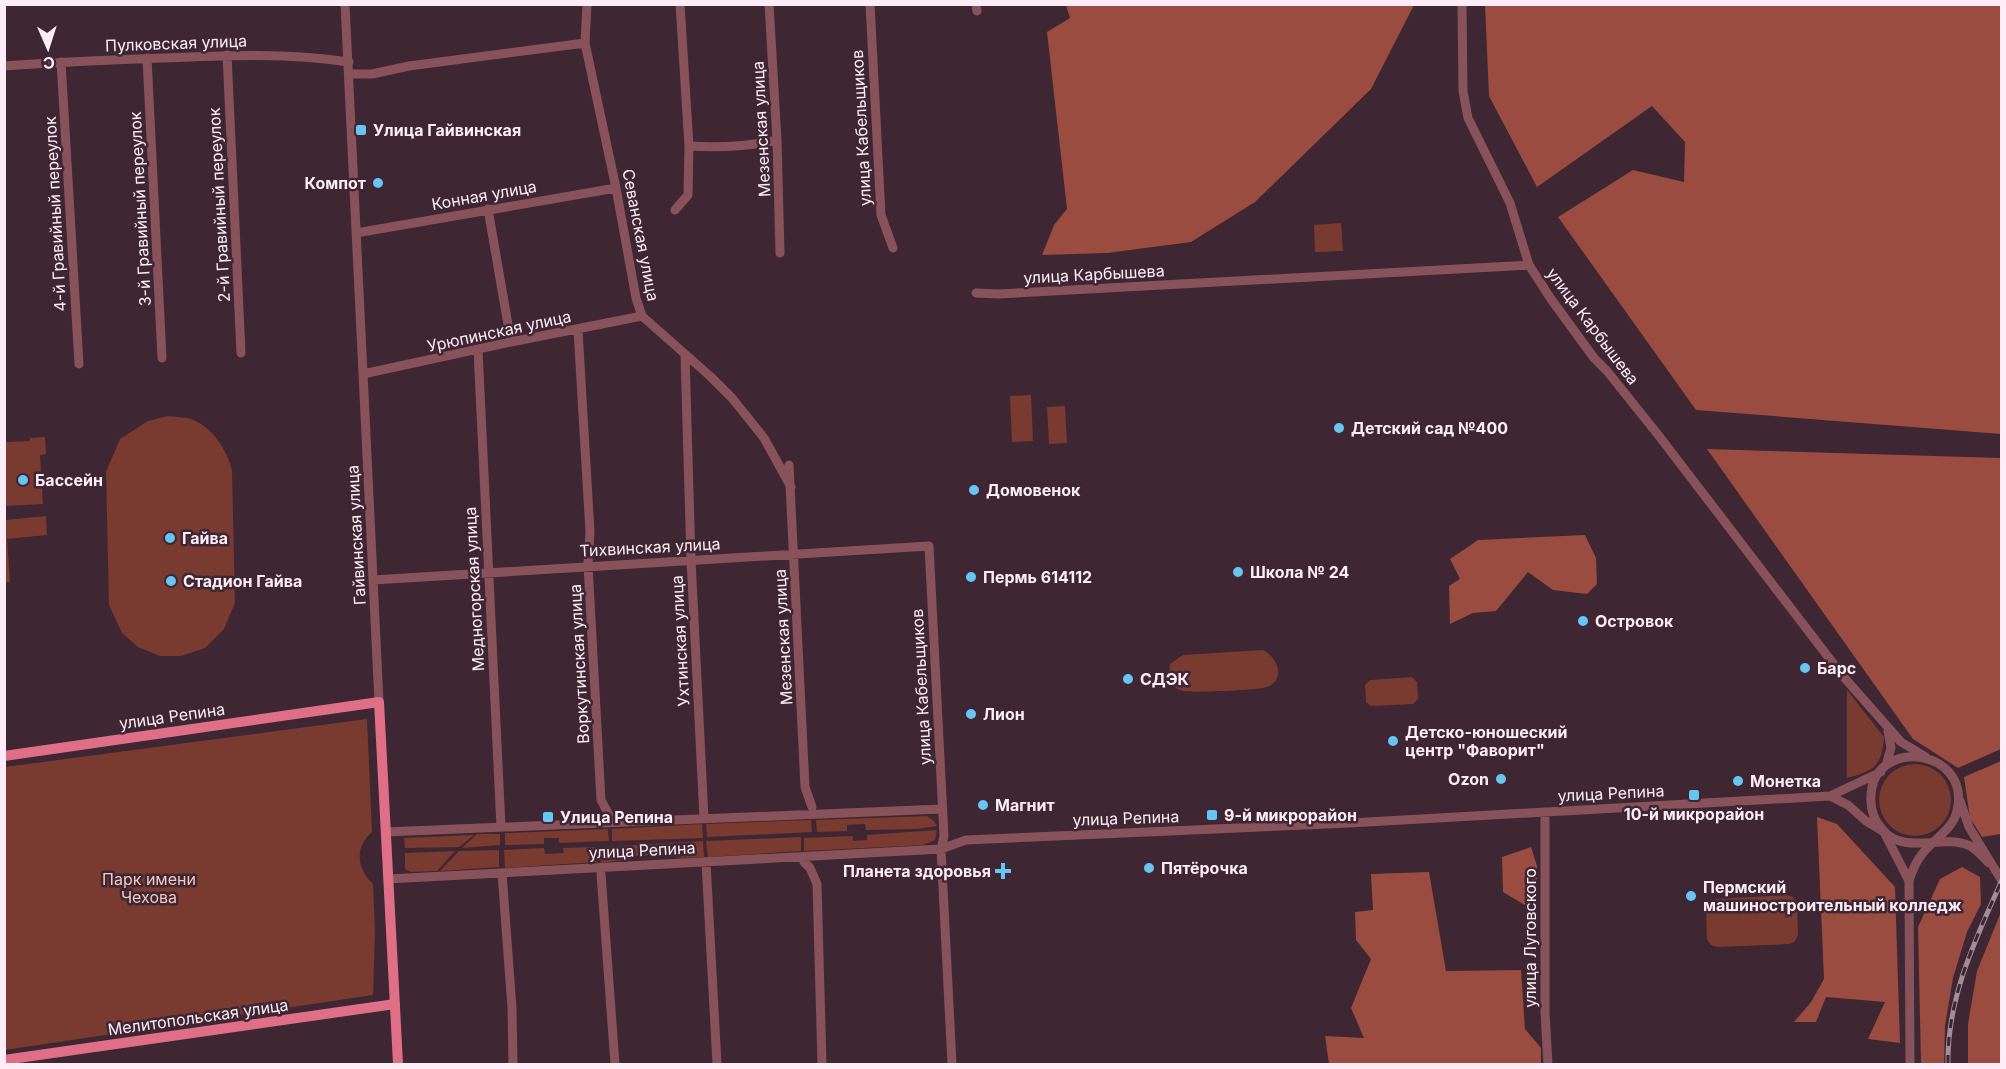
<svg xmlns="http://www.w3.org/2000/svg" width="2006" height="1069" font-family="Inter,sans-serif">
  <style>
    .green { fill: #793a30 }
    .forest { fill: #994c3f }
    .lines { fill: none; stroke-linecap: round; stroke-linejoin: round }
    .minor { stroke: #88525b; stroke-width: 9 }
    .major { stroke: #df6f86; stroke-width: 10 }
    .rail-casing { stroke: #a28d98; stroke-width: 5 }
    .rail { stroke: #3e2633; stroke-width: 3; stroke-dasharray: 9; stroke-linecap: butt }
    .poi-dot { fill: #68c4f0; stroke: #3e2633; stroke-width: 2 }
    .labels { text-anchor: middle; stroke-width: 5; stroke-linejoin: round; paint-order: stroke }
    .street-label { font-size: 16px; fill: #feedf6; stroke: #3e2633 }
    .poi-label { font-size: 16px; font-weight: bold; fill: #feedf6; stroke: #3e2633; text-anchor: start }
    .park-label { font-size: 16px; fill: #f6c8be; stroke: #3e2633 }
  </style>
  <rect width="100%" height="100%" fill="#3e2633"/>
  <path class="green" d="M1341,223l2,28 -28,1 -1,-27z
    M1031,395l2,46 -21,1 -2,-46z
    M1065,406l2,37 -18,1 -2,-37z
    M167,416c7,1 17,1 24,3 22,8 35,30 41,51l3,133 -11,26 -19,19 -24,8h-21l-22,-9 -16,-14 -13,-28 -3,-133 14,-33 28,-18z
    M45,437l1,17 -6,1 3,49 -38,2v-64l25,-1v-3z
    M46,516l1,19 -40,4 3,43h-5v-62z
    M1263,650c17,9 23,33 0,38 -8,2 -73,5 -80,3 -5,-1 -8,-4 -12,-7l-2,-10 1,-10 13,-9z
    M1412,677l5,5 1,17 -5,5 -42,2 -5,-4 -1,-17 5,-5z
    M1847,690l37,47c-2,29 -10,34 -37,41z
    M367,719l5,113c-18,16 -15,36 1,52l2,48 -2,63 -368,55v-283z
    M1879 800a36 36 0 1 1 72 0a36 36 0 1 1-72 0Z
    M927,816l7,5 3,5 -21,3 -50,1 -1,-6 -18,1v6l-30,1 -1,-12z
    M811,820l1,12 -105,5 -1,-13z
    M702,824l1,14 -91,3v-12z
    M608,829l1,12 -50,2v-5h-15v6l-39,1v-12z
    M937,830l-2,10 -12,5 -119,6v-13l49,-2v5l14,-1v-5z
    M477,834h23v11l-38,3z
    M474,835l-15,12 -54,1 -1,-10z
    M801,837v14l-93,6 -2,-16z
    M703,841l1,16 -22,1 -19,-4 -28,2 -13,4 -21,3 -1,-16z
    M597,847v15l-92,6 -1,-18 40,-2 1,6 19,-1 -1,-5z
    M499,850v17l-59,4 19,-20z
    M455,851l-18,20 -26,1 -6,-3v-16z
    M1787,895l6,2 4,6 1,32 -3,6 -6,3 -72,3 -6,-2 -4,-6 -1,-32 3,-5 6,-3z"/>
  <path class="forest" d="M1066,5v-1l348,1 -43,84 -116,113 -64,40 -84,11 -65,2 12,-30 13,-16 -20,-177 23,-14z
    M1485,5h516v429l-305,-24 -138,-193 75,-47 51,12 1,-40 -33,-36 -115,81 -48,-91z
    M1707,449l294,9v291l-43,19 -45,-29z
    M1585,535l11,23 1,26 -10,10 -34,-4 -25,-18 -32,39 -23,2 -23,11 -1,-38 11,-7 -10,-20 28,-19z
    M2001,761v73l-19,3 -12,-19 -6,-41z
    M1817,817l20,7 58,63 5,156 -32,-4 17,-37 -59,-5 -10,25h-22l17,-20 13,-23z
    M1531,847l6,19v24l-9,17 -25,-15 -1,-35z
    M1962,867l18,10 1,27 -14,28 -14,46 -8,48 -1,38h-23l-3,-137 22,-48z
    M1429,872l17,99 75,-1 4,59 16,19v16h-212l-4,-28 39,2 -13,-30 20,-49 -15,-19 -1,-28 18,-2 -2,-36z
    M2001,912v152h-33v-40l9,-53z"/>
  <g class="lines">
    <path class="minor" d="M345,4l34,698
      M587,4l-2,39 31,145 20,110 6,18 69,61 21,21 32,40 27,49
      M769,4l8,136 3,113
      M870,4l11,211 12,33
      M976,4l1,7
      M1462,4l1,87 5,27 42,85 19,62 22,34 43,59 13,13 52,65 183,239 59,67 25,15
      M227,55l14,298
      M147,58l15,300
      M61,62l18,302
      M4,66c54,-4 108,-6 161,-8 62,-3 123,-5 184,4
      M349,74h23l37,-8 176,-23
      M689,146c31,2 58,1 88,-6
      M488,209l23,133
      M675,210l13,-15 1,-49 -9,-142
      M356,233l260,-45
      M976,293l22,1 531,-29
      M578,330l12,202 -2,33 13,235 8,15
      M478,350l23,477
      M685,355l6,205 13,258
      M363,374l148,-32 131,-26
      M789,465l16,322 7,20
      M373,580l556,-34 15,290 -3,13 11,215
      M1886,765l5,-17 -3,-17
      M1830,796l18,9 18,16 18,11 25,49
      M1960,801l9,26 33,54
      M1545,812v201l3,51
      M386,832l556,-23
      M706,862l11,202
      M804,862l6,6 7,16 5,180
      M502,873l10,135 1,56
      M601,874l14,190
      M388,879l535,-29 18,-1 25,-9 384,-17 480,-27 51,-24
      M1910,1064l-1,-183c3,-10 7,-20 14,-28 11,-14 30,-24 34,-42 15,-63 -84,-75 -86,-15 -1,13 2,23 11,33 22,27 58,5 86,16 8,3 15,12 21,18"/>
    <path class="major" d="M4,756l375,-54 19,362
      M4,1060l391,-56"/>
    <defs>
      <path id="rail" d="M1948,1064c-1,-66 27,-124 54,-184"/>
    </defs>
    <use href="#rail" class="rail-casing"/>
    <use href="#rail" class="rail"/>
  </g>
  <g class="poi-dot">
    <rect x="355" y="124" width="12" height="12" rx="3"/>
    <circle cx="378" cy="183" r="6"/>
    <circle cx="1339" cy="428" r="6"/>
    <circle cx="23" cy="480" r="6"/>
    <circle cx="974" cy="490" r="6"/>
    <circle cx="170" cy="538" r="6"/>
    <circle cx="1238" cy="572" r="6"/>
    <circle cx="971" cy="577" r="6"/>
    <circle cx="171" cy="581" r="6"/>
    <circle cx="1583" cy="621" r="6"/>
    <circle cx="1805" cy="668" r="6"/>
    <circle cx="1128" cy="679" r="6"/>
    <circle cx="971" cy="714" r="6"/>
    <circle cx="1393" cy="741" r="6"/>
    <circle cx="1501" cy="779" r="6"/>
    <circle cx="1738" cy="781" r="6"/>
    <rect x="1688" y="789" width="12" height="12" rx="3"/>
    <circle cx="983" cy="805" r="6"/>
    <rect x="1206" y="809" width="12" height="12" rx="3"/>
    <rect x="542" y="811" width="12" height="12" rx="3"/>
    <circle cx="1149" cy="868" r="6"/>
    <path d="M1000 862h6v6h6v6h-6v6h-6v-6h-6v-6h6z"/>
    <circle cx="1691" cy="896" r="6"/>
  </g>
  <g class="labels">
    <g class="street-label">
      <text transform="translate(176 43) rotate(-2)" y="6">Пулковская улица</text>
      <text transform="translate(861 128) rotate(-93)" y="6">улица Кабельщиков</text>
      <text transform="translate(761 129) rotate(-93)" y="6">Мезенская улица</text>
      <text transform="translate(484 195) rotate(-10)" y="6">Конная улица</text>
      <text transform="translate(219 205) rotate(-93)" y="6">2-й Гравийный переулок</text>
      <text transform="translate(140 209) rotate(-93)" y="6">3-й Гравийный переулок</text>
      <text transform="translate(55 214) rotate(-93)" y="6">4-й Гравийный переулок</text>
      <text transform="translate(641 235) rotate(79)" y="6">Севанская улица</text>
      <text transform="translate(1094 274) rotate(-3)" y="6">улица Карбышева</text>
      <text transform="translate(1593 326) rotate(53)" y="6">улица Карбышева</text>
      <text transform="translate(499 331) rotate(-12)" y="6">Урюпинская улица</text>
      <text transform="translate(356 535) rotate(-93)" y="6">Гайвинская улица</text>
      <text transform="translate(650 547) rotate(-3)" y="6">Тихвинская улица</text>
      <text transform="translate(474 589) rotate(-93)" y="6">Медногорская улица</text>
      <text transform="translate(783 637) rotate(-93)" y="6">Мезенская улица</text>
      <text transform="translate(680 641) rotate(-93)" y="6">Ухтинская улица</text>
      <text transform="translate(579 664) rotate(-93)" y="6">Воркутинская улица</text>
      <text transform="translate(921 687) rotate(-93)" y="6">улица Кабельщиков</text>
      <text transform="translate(172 716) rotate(-8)" y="6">улица Репина</text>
      <text transform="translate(1611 793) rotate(-3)" y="6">улица Репина</text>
      <text transform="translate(1126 818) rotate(-2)" y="6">улица Репина</text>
      <text transform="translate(642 850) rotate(-3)" y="6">улица Репина</text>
      <text transform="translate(1530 938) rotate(-90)" y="6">улица Луговского</text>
      <text transform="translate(198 1017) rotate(-8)" y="6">Мелитопольская улица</text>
    </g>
    <g class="poi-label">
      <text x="373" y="136">Улица Гайвинская</text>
      <text x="366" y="189" text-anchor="end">Компот</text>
      <text x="1351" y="434">Детский сад №400</text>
      <text x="35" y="486">Бассейн</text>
      <text x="986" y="496">Домовенок</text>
      <text x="182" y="544">Гайва</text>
      <text x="1250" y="578">Школа № 24</text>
      <text x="983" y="583">Пермь 614112</text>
      <text x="183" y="587">Стадион Гайва</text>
      <text x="1595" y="627">Островок</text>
      <text x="1817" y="674">Барс</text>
      <text x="1140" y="685">СДЭК</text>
      <text x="983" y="720">Лион</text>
      <text x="1405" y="738">Детско-юношеский<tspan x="1405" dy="18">центр "Фаворит"</tspan></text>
      <text x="1489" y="785" text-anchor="end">Ozon</text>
      <text x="1750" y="787">Монетка</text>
      <text x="995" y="811">Магнит</text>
      <text x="1694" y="820" text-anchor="middle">10-й микрорайон</text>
      <text x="1224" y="821">9-й микрорайон</text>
      <text x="560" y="823">Улица Репина</text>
      <text x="1161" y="874">Пятёрочка</text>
      <text x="991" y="877" text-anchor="end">Планета здоровья</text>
      <text x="1703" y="893">Пермский<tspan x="1703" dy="18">машиностроительный колледж</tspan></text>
    </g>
    <g class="park-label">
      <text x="149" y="885">Парк имени<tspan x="149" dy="18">Чехова</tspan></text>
    </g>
  </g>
  <rect width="2006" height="1069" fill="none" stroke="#feedf6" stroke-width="12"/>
  <g transform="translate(48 48) rotate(177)" stroke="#3e2633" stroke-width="4.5" paint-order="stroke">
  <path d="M0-4.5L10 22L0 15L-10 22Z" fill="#feedf6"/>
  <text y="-9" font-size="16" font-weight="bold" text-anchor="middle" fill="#feedf6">С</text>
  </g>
</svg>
